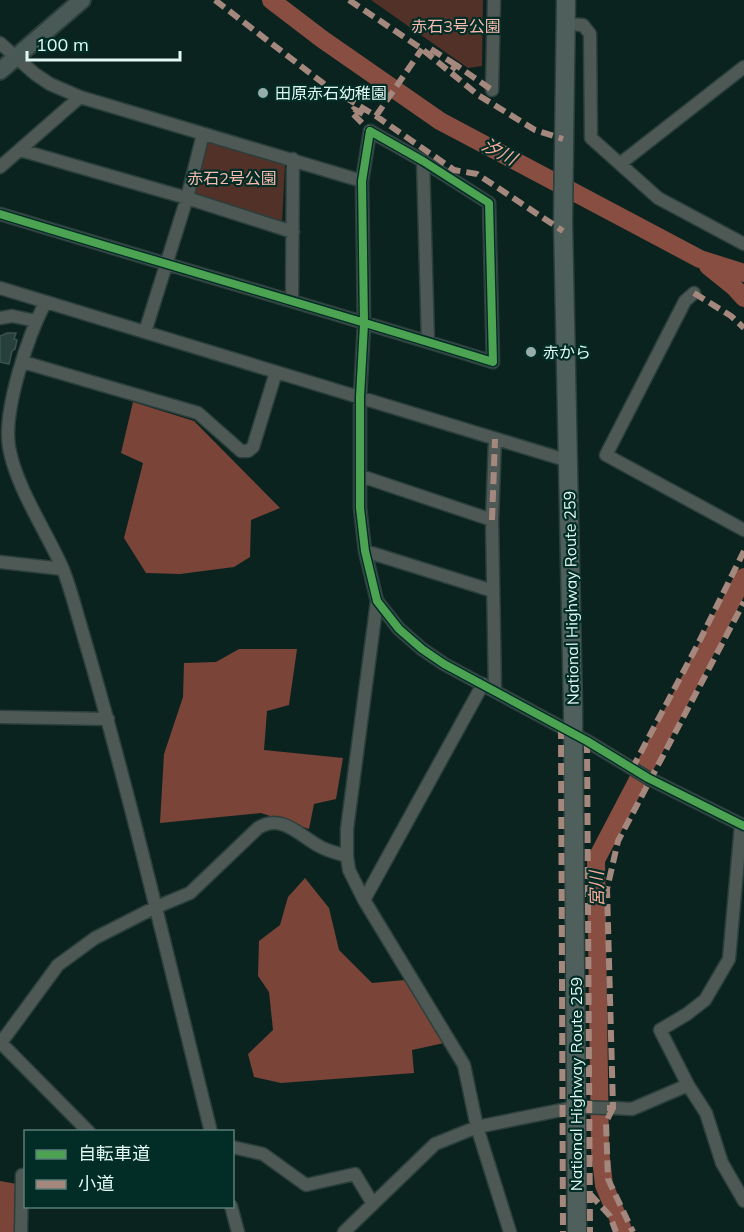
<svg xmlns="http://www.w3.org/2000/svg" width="744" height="1232" font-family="Mulish,'Noto Sans JP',sans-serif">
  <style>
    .green { fill: #523129 }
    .forest { fill: #7b4438 }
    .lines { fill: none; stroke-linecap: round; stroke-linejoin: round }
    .river { stroke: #894e42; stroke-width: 18 }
    .building { fill: #26403c; stroke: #3e514e; stroke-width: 1.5 }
    .minor-casing { stroke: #2b3f3b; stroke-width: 15 }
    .major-casing { stroke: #2b3f3b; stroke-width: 20 }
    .highway-casing { stroke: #2b3f3b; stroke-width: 21 }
    .minor { stroke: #4e5956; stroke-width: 12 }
    .major { stroke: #495a56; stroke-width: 16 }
    .highway { stroke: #4f5f5b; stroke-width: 18 }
    .quiet { stroke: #a5887d; stroke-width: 6; stroke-dasharray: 12 6; stroke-linecap: butt }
    .cycleway-casing { stroke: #012d26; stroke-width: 11 }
    .cycleway { stroke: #4ca352; stroke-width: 8 }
    .poi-dot { fill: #97ada9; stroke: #012d26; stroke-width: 2 }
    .labels { text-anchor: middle; stroke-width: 4.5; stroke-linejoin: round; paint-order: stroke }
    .park-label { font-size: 16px; fill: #f8bbae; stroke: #012d26 }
    .poi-label { font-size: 16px; fill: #e2f8f3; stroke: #012d26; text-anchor: start }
    .street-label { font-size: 16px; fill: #e2f8f3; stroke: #012d26 }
    .water-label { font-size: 18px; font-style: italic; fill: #fbaa9a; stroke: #012d26 }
  </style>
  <rect width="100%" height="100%" fill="#0b231f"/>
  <path class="green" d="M371,0h112l-1,66 -14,2z
    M209,140l76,24 -3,60 -89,-28z"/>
  <path class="forest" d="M133,402l61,19 86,87 -29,12 -1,37 -16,10 -54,7 -34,-1 -22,-35 19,-75 -22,-10z
    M239,649h58l-8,56 -22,6 -3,39 79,8 -7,41 -22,5 -5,25 -48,-16 -101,10 4,-69 19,-57 1,-34 32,-1z
    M305,878l24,30 10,42 33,33 33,-3 39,63 -32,7 2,23 -133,10 -27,-6 -6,-23 25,-24 -4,-38 -11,-16 1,-35 21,-16 8,-28z
    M0,1181l17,3 -1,48h-16z"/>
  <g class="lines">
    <path class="river" d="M271,0l51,39 118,82 260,138 44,14
      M708,266l26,21 10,11
      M624,1232l-20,-47 -4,-35 -4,-290 148,-283"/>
  </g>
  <path class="building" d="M7,333h9l-2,6 3,1 -2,9 -3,2 -3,13 -9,-2v-26z"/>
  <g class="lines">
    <defs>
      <path id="minor" d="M565,24l18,1 7,9 1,104 67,60 86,46
        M0,43l35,31 15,10 30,13 282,84
        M492,90l2,-90
        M20,150l167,48 106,34
        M423,161l5,181
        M621,163l123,-96
        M0,167l80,-70
        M0,214c164,50 329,97 493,148l-4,-159 -66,-42 -53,-30 -8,50 2,143 -4,73v111l5,43 12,50 22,28 23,20 22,15 143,77 61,37 96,48
        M0,288l569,173
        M694,293l-9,8 -79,154 138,75
        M292,299l1,-140
        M45,303c-17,33 -42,107 -36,144 7,40 36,82 53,120 8,19 13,40 19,60 49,166 88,336 130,505
        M0,318l12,-2 24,5
        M145,332l42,-134 16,-64
        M23,362l175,51 43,38h7l5,-4 23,-75
        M495,439l-3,81 3,171
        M361,476l131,44
        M365,551l128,40
        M0,562l63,7
        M377,601l-30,228v27l2,14 15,30 100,165 13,62 33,105
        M0,717l108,2
        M741,825l-12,134 -24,41 -18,14 -27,16 28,55 18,28 16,50 22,38
        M364,900l119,-216
        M0,1042l89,90
        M0,1044l58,-79 37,-27 59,-30 36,-15 68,-65c23,-15 41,7 61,18 8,5 18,7 28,10
        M613,1108l19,1 56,-24
        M232,1147l31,7 43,31 49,-11 18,30
        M231,1206l7,26
        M21,1232l1,-57h4
        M344,1232l91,-88 42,-17 99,-20 31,1"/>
      <path id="major" d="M0,71l82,-71"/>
      <path id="highway" d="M566,0l-3,221 10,489 4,522"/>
    </defs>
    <use href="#minor" class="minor-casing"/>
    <use href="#major" class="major-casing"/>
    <use href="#highway" class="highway-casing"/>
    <use href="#minor" class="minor"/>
    <use href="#major" class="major"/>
    <use href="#highway" class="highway"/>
    <path class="quiet" d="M215,0l113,87 48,29 78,54 23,4 86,57
      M349,0l73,49 56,46 57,35 28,9
      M431,49l25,16
      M452,70l4,-5 36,25
      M363,114l-9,-5 -3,3 19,19
      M376,116l46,-67
      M694,293l37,23 13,12
      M492,520l3,-81
      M561,727l2,505
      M587,741l3,491
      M632,769l66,-125 46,-93
      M607,1108h6l-6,-219 11,-48 126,-239
      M613,1108l-7,14 2,57 25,53
      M590,1194l20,22 6,16"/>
    <defs>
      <path id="cycleway" d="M0,214c164,50 329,97 493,148l-4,-159 -66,-42 -53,-30 -8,50 2,143 -4,73v111l5,43 12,50 22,28 23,20 22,15 143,77 61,37 96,48"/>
    </defs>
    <use href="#cycleway" class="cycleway-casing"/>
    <use href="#cycleway" class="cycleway"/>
  </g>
  <g class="poi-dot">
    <circle cx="263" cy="93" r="6"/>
    <circle cx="531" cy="352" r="6"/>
  </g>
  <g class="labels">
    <g class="park-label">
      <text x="456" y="32">赤石3号公園</text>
      <text x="232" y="184">赤石2号公園</text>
    </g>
    <g class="poi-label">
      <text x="275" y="99">田原赤石幼稚園</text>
      <text x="543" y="358">赤から</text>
    </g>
    <g class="street-label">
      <text transform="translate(571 598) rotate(-91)" y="6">National Highway Route 259</text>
      <text transform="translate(576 1084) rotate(-90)" y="6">National Highway Route 259</text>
    </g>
    <g class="water-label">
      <text transform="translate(499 152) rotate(28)" y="6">汐川</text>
      <text transform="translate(597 889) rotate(-91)" y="6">宮川</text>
    </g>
  </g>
  <rect x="24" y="1130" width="210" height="78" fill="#012d26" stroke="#5b7e78" stroke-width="1.5"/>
  <rect x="36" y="1150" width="30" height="9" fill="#4ca352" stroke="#5b7e78" stroke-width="1.5"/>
  <text x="78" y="1160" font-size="18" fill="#e2f8f3">自転車道</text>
  <rect x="36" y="1180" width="30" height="9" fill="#a5887d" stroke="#5b7e78" stroke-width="1.5"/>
  <text x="78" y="1190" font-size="18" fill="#e2f8f3">小道</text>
  <path d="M27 51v9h153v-9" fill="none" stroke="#e2f8f3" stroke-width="3"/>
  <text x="36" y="51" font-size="18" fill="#e2f8f3" stroke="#012d26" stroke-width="4.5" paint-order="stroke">100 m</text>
</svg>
